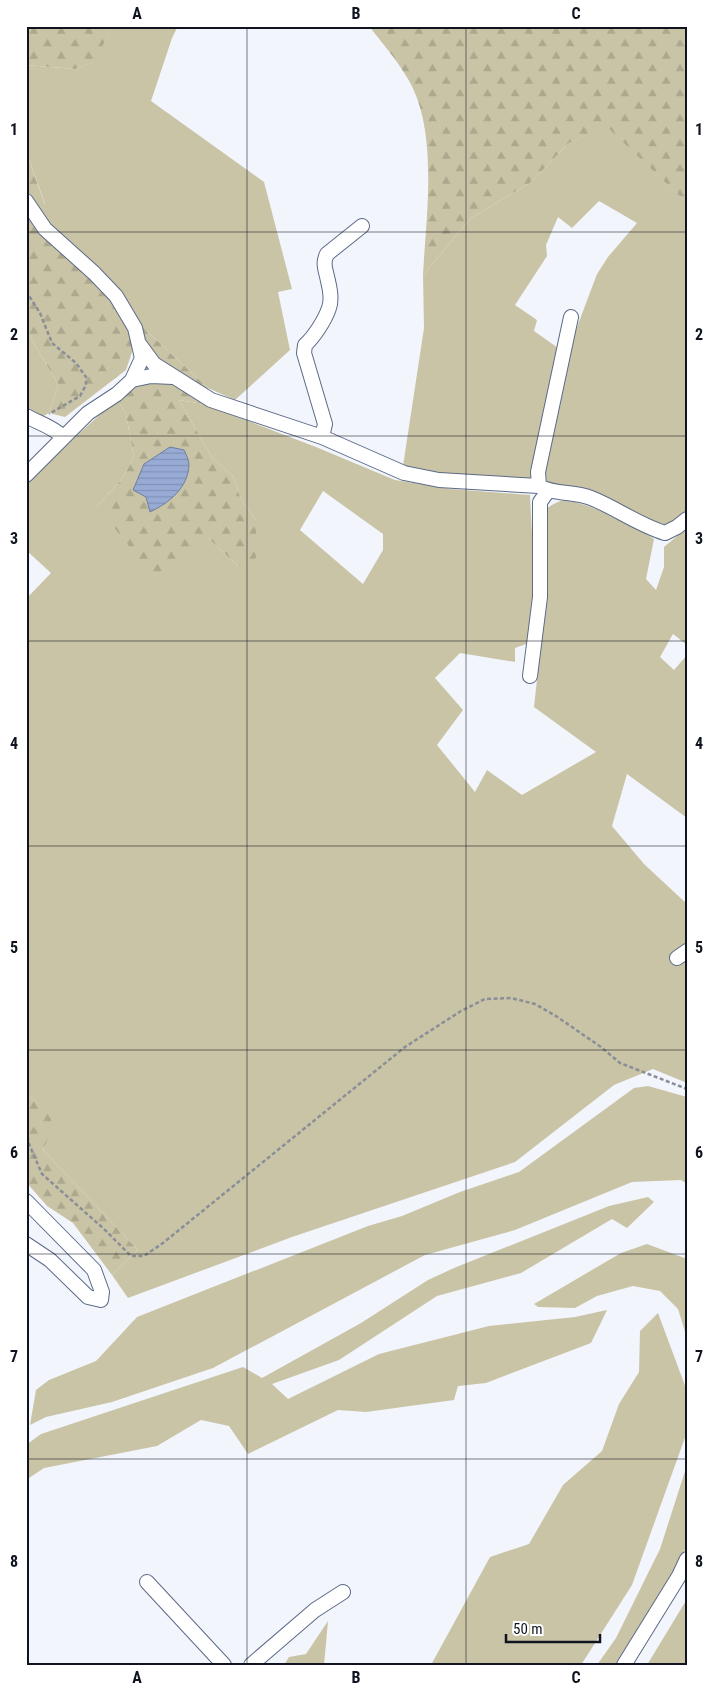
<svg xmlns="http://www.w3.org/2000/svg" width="713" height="1691" font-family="'Roboto Condensed',sans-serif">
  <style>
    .green { fill: #cac4a6; fill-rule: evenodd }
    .forest { fill: url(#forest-firs) }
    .water { fill: url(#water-rules); stroke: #6e7e9e }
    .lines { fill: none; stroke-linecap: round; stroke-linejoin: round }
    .minor-casing { stroke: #5c6a87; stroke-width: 16 }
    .path { stroke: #8a8e97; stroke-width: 2.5; stroke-dasharray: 4 2.5; stroke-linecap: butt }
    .minor { stroke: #fff; stroke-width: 14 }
    .grid { fill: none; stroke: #0f141f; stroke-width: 1; stroke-opacity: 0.55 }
    .neatline { fill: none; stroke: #0f141f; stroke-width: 2 }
    .grid-label { font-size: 16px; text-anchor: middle; font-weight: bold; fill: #0f141f }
  </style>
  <defs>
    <pattern id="forest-firs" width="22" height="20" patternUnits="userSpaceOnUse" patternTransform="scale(1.25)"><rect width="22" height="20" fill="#cac4a6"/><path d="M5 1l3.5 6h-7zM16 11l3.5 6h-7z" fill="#aca88e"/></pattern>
    <pattern id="water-rules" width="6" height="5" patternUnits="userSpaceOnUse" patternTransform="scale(1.25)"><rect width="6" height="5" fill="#97abd5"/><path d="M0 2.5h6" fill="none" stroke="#8192b6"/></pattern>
  </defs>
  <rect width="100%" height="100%" fill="#f2f5fc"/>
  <path class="green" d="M112,26h66l-6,12 -21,63 113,81 28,107 -14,3 12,58 -55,50 -27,-12 -71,-66 -107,-105 15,-13 -19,-53v-86l49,4 19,-7z
    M606,125l81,78v308l-22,16 -112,-40 -8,-8 -1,-6 30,-138 23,-61 11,-17 29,-34 -38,-22 -27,27 -14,-11 -12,28 1,11 -32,49 22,15 -3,11 24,17 -23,133 -96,-6 -36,-9 21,-138 -1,-53 48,-57 59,-35 39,-40z
    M26,330l32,54 -9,29 -11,6 -12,-5z
    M117,399l9,15 8,44 -13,22 -24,26 111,32 30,28 18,-46 -15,-21 -8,-23 -20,-17 -34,-59 25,4 112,43 79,33 56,9 79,6 5,97 -6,51 -14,5v14l-55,-9 -25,25 28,32 -26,35 38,47 12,-22 35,25 74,-43 -62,-45 13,-119 -3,-78c5,-3 12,-8 17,-9 18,-4 78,27 93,38l-8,40 10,11 8,-23v-20l23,-19v117l-14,-11 -13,23 14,13 13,-15v163l-60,-44 -15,52 32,38 43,40v179l-34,-14 -39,16 -99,77 -223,75 -164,61 -16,-23 26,-25 -95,-100 13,-32 -30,-25v-494l25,-26 -25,-23v-68zM323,491l60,43v16l-20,34 -63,-54z
    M648,1086l39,11v87l-6,-4 -49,2 -117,48 -90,25 -212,113 -101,34 -66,15 -16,8 6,-35 13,-10 47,-19 41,-44 231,-91 34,-10 58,-24 59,-20 115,-84z
    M648,1197l6,5 -27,26 -15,-9 -91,54 -84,23 -98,64 -67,24 16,15 91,-45 110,-28 86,-9 32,-7 -16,33 -105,40 -28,3 -4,14 -88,12 -28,-2 -90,44 -19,-28 -28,-6 -44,26 -113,22 -18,12v-35l15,-11 202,-67 19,11 99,-55 67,-43 26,-12 155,-62z
    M647,1244l40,15v79l-9,-29 -18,-18 -27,-5 -36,10 -22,12 -37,-1 -4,-3 87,-51z
    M658,1313l29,78v41l-55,153 -51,80h-150l59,-108 39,-13 34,-59 39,-34 17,-47 20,-32 1,-41z
    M687,1465v80l-13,28 -57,92h-20l19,-27 44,-89z
    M687,1599v66h-40z
    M328,1621l-4,44h-40l5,-8 17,-3z"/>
  <path class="forest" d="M26,26h86l-17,36 -20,7 -49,-4z
    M369,26h318v177l-81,-77 -37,17 -39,40 -59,35 -48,57c3,-59 16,-144 -15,-196 -11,-19 -26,-36 -39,-53z
    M26,151l19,54 -15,12 43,38 48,58 11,25v14l-6,18 -61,47 -16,-4 9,-29 -32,-54z
    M137,322l71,66 -4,16 -25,-4 34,59 20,17 8,23 15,21v38l-18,8 -30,-28 -52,42 -59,-74 24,-26 13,-22 -8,-44 -9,-15 17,-15 10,-14 2,-25z
    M26,1093l31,25 -14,32 95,100 -26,25 -39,-52 -26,-17 -21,-24z"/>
  <path class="water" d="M170,447l14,3c2,4 5,10 5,15 -1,23 -20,38 -39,47l-4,-15 -13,-7 11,-26z"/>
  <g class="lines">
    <defs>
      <path id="minor" d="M26,201l19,28 49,44 22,23 19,32 7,30 -10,22 -15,14 -29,19 -62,62
        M140,345l14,19 57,36 111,37 82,36 35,7 100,6c16,9 35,5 52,12 25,10 48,27 74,35l12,-6 10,-8
        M132,380l19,-4 22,1
        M26,416c13,7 27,11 37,21
        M322,437l3,-13 -21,-71 1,-8c9,-8 20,-25 24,-37 3,-8 1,-19 -1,-27 -2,-11 -6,-17 -1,-27l35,-28
        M539,486l-1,-14 33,-155
        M530,676l10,-79v-95l8,-11
        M677,958l10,-7
        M26,1201l68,69 8,22 -1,8 -13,-3 -38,-37 -24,-16
        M147,1582l77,83
        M251,1665l64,-55 28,-18
        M624,1665l55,-89 8,-17"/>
    </defs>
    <use href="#minor" class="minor-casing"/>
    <path class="path" d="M26,291l14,22 12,30 24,20 10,14v8l-6,11 -31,18
      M26,1130l3,14 13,30 62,55 27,27h13l19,-13 242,-196 56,-36 24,-12 26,-1 24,6 21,12 45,31 19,16 67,26"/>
    <use href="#minor" class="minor"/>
  </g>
  <path class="grid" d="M247,26v1639M466,26v1639M26,232h661M26,436h661M26,641h661M26,846h661M26,1050h661M26,1254h661M26,1459h661"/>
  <rect width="713" height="1691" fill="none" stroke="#ffffff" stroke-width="55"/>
  <path d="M506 1634v8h94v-8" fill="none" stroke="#0f141f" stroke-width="2.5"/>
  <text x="513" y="1634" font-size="15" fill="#0f141f" stroke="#ffffff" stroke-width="4" paint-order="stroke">50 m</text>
  <rect x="28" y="28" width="658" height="1636" class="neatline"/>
  <g class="grid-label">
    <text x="137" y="19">A</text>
    <text x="356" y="19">B</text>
    <text x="576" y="19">C</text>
    <text x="14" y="135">1</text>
    <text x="699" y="135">1</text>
    <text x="14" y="340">2</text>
    <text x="699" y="340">2</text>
    <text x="14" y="544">3</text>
    <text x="699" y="544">3</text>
    <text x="14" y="749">4</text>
    <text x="699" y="749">4</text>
    <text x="14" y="953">5</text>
    <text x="699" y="953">5</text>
    <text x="14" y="1158">6</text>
    <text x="699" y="1158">6</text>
    <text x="14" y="1362">7</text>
    <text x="699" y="1362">7</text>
    <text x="14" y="1567">8</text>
    <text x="699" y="1567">8</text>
    <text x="137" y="1683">A</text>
    <text x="356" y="1683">B</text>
    <text x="576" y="1683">C</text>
  </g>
</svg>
